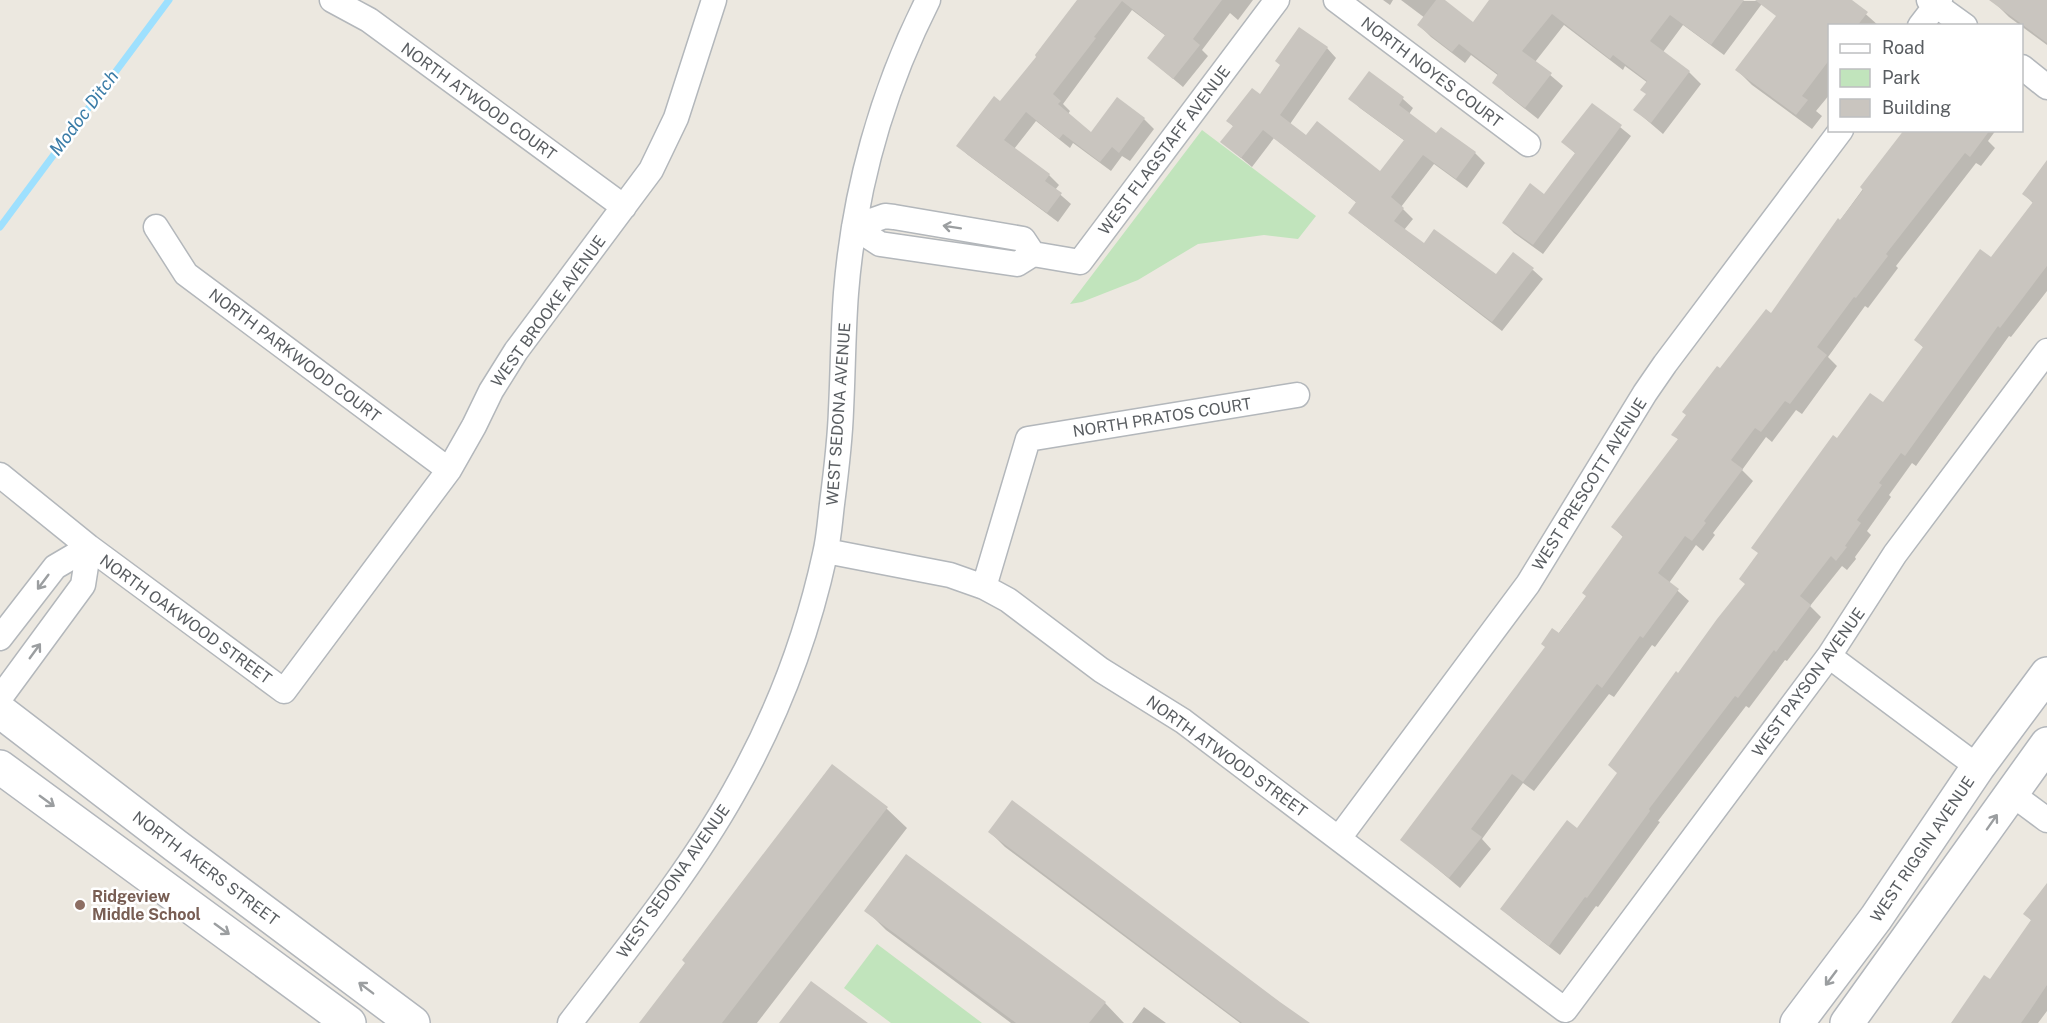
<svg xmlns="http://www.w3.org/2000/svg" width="2047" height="1023" font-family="'Public Sans',sans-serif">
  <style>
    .green { fill: #c1e4bc }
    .shadow { fill: #0003 }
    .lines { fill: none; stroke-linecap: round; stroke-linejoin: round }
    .stream { stroke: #9ee0fe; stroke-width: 7 }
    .building { fill: #c9c5bf }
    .minor-casing { stroke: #b3b7bb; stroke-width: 27 }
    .secondary-casing { stroke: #b2b6bb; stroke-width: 36 }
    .minor { stroke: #fff; stroke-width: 24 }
    .secondary { stroke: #fff; stroke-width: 33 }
    .oneway { stroke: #9b9ea0 }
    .education-dot { fill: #8d6e63; stroke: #fff; stroke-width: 2 }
    .labels { text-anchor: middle; stroke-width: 5; stroke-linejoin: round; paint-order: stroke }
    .street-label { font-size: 16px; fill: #595d61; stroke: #fff }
    .education-label { font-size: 16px; font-weight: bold; fill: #785e54; stroke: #fff; text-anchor: start }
    .water-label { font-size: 18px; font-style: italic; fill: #3a7ca7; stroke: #fff }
  </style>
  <rect width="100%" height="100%" fill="#ece8e0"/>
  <path class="green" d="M1202,130l114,86 -18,23 -34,-4 -66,9 -60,36 -56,22 -12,2z
    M877,944l105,79h-91l-47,-35z"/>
  <path class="shadow" d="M1078,0h175l-15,20 -8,-7 -28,37 6,6 -25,31 -24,-20 7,-31 -34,-26 -69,94 7,7 -2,3 24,20 52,-15 10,10 -24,32 -8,-5 -11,15 -38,-28 -3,5 -34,-27 -22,28 35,26 10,10 -4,5 16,14 -13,18 -90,-67 -10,-9 43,-43 37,-46z
    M1383,0h10l-3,5z
    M1401,0h40l32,24 18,-24 273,1 -40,54 -41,-30 -20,27 26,20 12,12 -38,50 -28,-24 12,-16 1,-11 -23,-17 -2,4 -59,-45 -29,37 28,24 -25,33 -32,-25 -12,-12 5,-6 -28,-21 -6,8 -34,-26 -12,-12 6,-7z
    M1784,0h66l29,26h-49v68l-14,17 6,5 -10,13 -60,-44 -15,-15 41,-54z
    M1996,0h51v45l-38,-28 -15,-15z
    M1327,48l9,10 -46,66 17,13 73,36 25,-32 -45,-33 -10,-10 19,-25 34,26 10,9 -4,6 28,21 38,18 10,10 -18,25 -33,-24 -33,43 12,12 -9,11 20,15 72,31 37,-6 10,9 -41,52 -142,-109 -10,-10 7,-9 -83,-65 -22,29 -30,-25 12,-15 -6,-6z
    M1593,105l38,31 -88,118 -29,-21 -10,-10 40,-27 32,-42 -13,-12z
    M1906,130h90l-8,11 7,7 -14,18 -5,-3 -80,103 2,2 -30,40 -3,-2 -37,51 9,9 -35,48 -6,-4 -24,32 -6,-5 -24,33 11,11 -40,52 2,2 -12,16 -7,-6 -27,38 20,18 -34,46 -3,-2 -38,52 -5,-3 -75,97 -11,-8 -41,56 9,10 -31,39 -58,-49 185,-243 36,-59 -10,-10 66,-87 -6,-6 47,-64 51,-55z
    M2047,162v129l-36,46 -2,-1 -93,130 -4,-3 -23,32 2,2 -24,34 4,4 -16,22 1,2 -9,11 -5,-4 -32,40 11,11 -34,44 -2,-1 -36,48 -3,-2 -88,115 2,1 -62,85 -2,-1 -36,49 -47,-36 -11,-10 75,-79 41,-56 60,-99 69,-90 90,-145 46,-36 41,-56 -8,-8 75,-80 42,-57 -9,-9z
    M832,766l55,43 20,19 -150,195h-116z
    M990,832l317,191h-67l-235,-176z
    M2047,885v126l-9,12h-85l38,-42 41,-60 -7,-7z
    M866,910l239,93 19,20h-113l-125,-93z
    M1144,1007l22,16h-34z"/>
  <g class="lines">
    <path class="stream" d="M0,227l169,-227"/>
  </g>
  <path class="building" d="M1077,0h145l-29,39 7,6 -27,34 -26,-21 18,-23 -43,-34 -28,36 2,1 -43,56 8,7 -3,3 33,28 26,-35 28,21 -26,35 -7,-6 -12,15 -37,-28 -4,5 -33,-27 -22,28 46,34 -5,7 17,12 -15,20 -91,-67 38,-50 6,5 36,-44 -1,-2z
    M1436,0h9l28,22 16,-22h255l-33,45 -41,-30 -20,26 40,30 -39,52 -18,-13 13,-16 -6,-4 7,-9 -34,-26 -3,4 -58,-45 -30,37 30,22 -27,35 -33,-25 6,-9 -39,-30 -7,8 -35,-27z
    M1755,0h97l16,12 -11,14h-27v33l-28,37 6,4 -12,15 -61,-45 41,-54z
    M1989,0h58v43z
    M1299,27l29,20 -48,68 26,20 11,-14 63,50 24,-31 -56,-41 21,-28 35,26 -5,8 37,28 5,-6 35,25 -20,27 -33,-24 -32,42 13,11 -10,13 30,22 10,-14 62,45 17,-22 21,16 -42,54 -144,-109 8,-11 -93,-72 -22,28 -21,-16 13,-16 -7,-5 26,-33 8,6 20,-29 -5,-4z
    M1592,103l30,22 -89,120 -31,-22 28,-40 14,11 31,-41 -14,-11z
    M1904,130h86l-20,27 -5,-4 -79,101 2,2 -32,42 -2,-1 -37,50 10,8 -37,49 -5,-3 -24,31 -6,-4 -24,32 12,9 -39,52 2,2 -14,18 -7,-5 -27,37 21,16 -36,49 -3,-2 -38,52 -5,-4 -74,98 -11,-8 -41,55 11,8 -33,41 -49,-38 145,-193 -4,-3 11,-16 7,5 27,-37 -4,-3 41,-57 -12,-9 67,-88 -7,-4 15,-20 -4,-3 35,-46 3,2 46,-59 5,4 67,-95 2,2 23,-30 -3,-3z
    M2047,160v106l-47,62 -2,-2 -93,130 -4,-3 -22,30 3,2 -25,35 4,3 -16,23 2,1 -11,14 -5,-5 -31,40 11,9 -35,47 -2,-2 -36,48 -3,-2 -86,113 1,2 -63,87 -2,-1 -36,49 -49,-37 67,-89 10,8 40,-55 -9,-8 68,-94 2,2 39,-54 28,-35 -6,-5 19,-26 -7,-5 82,-113 4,3 33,-45 13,9 40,-55 -9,-7 66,-91 11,8 42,-55 -11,-8z
    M832,764l56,43 -166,216h-83l46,-60 -3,-3z
    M1012,800l268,202 30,21h-68l-254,-191z
    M906,854l200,148 -17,21h-73l-152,-112z
    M2047,883v102l-16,24 -10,14h-70l33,-48 6,4 41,-59 -8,-6z
    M811,981l57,42h-89z"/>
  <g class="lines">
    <defs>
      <path id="minor" d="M332,0l37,20 255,187
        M1336,0l192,144
        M1929,0l36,26
        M1920,26l20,-26
        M2022,67l25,20
        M156,227l30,47 263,196
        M854,227l26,17 137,20 16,-10 47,8 197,-262
        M854,227l31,-11 9,1 129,22 10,15
        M0,475l89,72 195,144 165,-221 25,-44 17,-35 25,-40 135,-181 25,-52 38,-118
        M826,551l124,24 34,12 24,13 93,70 82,51 382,289 264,-354 66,-102 152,-203
        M984,587l44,-148 269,-44
        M0,638l55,-71 34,-20
        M1829,656l149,111
        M0,698l83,-113 6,-38
        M2012,794l35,26
        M1339,838l189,-254 117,-191 20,-29 176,-234
        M570,1023c57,-75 118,-149 164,-231 42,-74 73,-155 91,-238 4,-16 5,-34 7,-50 4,-31 8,-63 9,-94 2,-39 2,-78 5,-117 8,-101 36,-202 82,-293"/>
      <path id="secondary" d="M0,711l176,135 237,177
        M0,767l349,256
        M1797,1023l79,-105 102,-151 69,-93
        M1847,1023l200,-279"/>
    </defs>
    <use href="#minor" class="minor-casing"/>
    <use href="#secondary" class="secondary-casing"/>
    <use href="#minor" class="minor"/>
    <use href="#secondary" class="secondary"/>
  </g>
  <defs><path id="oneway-shaft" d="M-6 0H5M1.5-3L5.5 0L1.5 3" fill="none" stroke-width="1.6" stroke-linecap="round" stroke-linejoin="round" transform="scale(1.5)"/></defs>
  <g class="oneway">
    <use href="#oneway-shaft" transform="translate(952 227) rotate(-171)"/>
    <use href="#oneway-shaft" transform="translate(43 582) rotate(127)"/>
    <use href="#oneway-shaft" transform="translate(35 651) rotate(-54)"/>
    <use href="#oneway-shaft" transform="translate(47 801) rotate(36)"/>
    <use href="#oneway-shaft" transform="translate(1992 822) rotate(-55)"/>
    <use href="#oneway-shaft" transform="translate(222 929) rotate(36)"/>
    <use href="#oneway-shaft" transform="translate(1831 978) rotate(127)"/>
    <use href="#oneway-shaft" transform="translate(366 988) rotate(-143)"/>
  </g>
  <circle class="education-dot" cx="80" cy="905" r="6"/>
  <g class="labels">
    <g class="street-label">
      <text transform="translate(1432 72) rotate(37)" y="6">NORTH NOYES COURT</text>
      <text transform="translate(479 101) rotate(36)" y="6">NORTH ATWOOD COURT</text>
      <text transform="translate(1164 150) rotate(-53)" y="6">WEST FLAGSTAFF AVENUE</text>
      <text transform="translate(548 311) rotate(-54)" y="6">WEST BROOKE AVENUE</text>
      <text transform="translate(295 355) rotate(37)" y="6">NORTH PARKWOOD COURT</text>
      <text transform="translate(838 414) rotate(-86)" y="6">WEST SEDONA AVENUE</text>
      <text transform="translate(1162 417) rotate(-9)" y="6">NORTH PRATOS COURT</text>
      <text transform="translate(1589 484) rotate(-58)" y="6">WEST PRESCOTT AVENUE</text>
      <text transform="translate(186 619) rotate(36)" y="6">NORTH OAKWOOD STREET</text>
      <text transform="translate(1808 682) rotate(-54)" y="6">WEST PAYSON AVENUE</text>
      <text transform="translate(1227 756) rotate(36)" y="6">NORTH ATWOOD STREET</text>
      <text transform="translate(1922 849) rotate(-56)" y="6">WEST RIGGIN AVENUE</text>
      <text transform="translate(206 868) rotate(37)" y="6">NORTH AKERS STREET</text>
      <text transform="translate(673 881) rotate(-55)" y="6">WEST SEDONA AVENUE</text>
    </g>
    <g class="education-label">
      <text x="92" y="902">Ridgeview<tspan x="92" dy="18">Middle School</tspan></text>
    </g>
    <g class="water-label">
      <text transform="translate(84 113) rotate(-53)" y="6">Modoc Ditch</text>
    </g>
  </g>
  <rect x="1828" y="24" width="195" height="108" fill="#ffffff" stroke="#bdbec0" stroke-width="1.5"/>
  <rect x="1840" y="44" width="30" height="9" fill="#ffffff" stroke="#bdbec0" stroke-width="1.5"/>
  <text x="1882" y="54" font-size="18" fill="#595d61">Road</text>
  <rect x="1840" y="69" width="30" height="18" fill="#c1e4bc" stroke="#bdbec0" stroke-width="1.5"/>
  <text x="1882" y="84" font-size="18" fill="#595d61">Park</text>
  <rect x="1840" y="99" width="30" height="18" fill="#c9c5bf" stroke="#bdbec0" stroke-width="1.5"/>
  <text x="1882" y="114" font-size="18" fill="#595d61">Building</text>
</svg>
